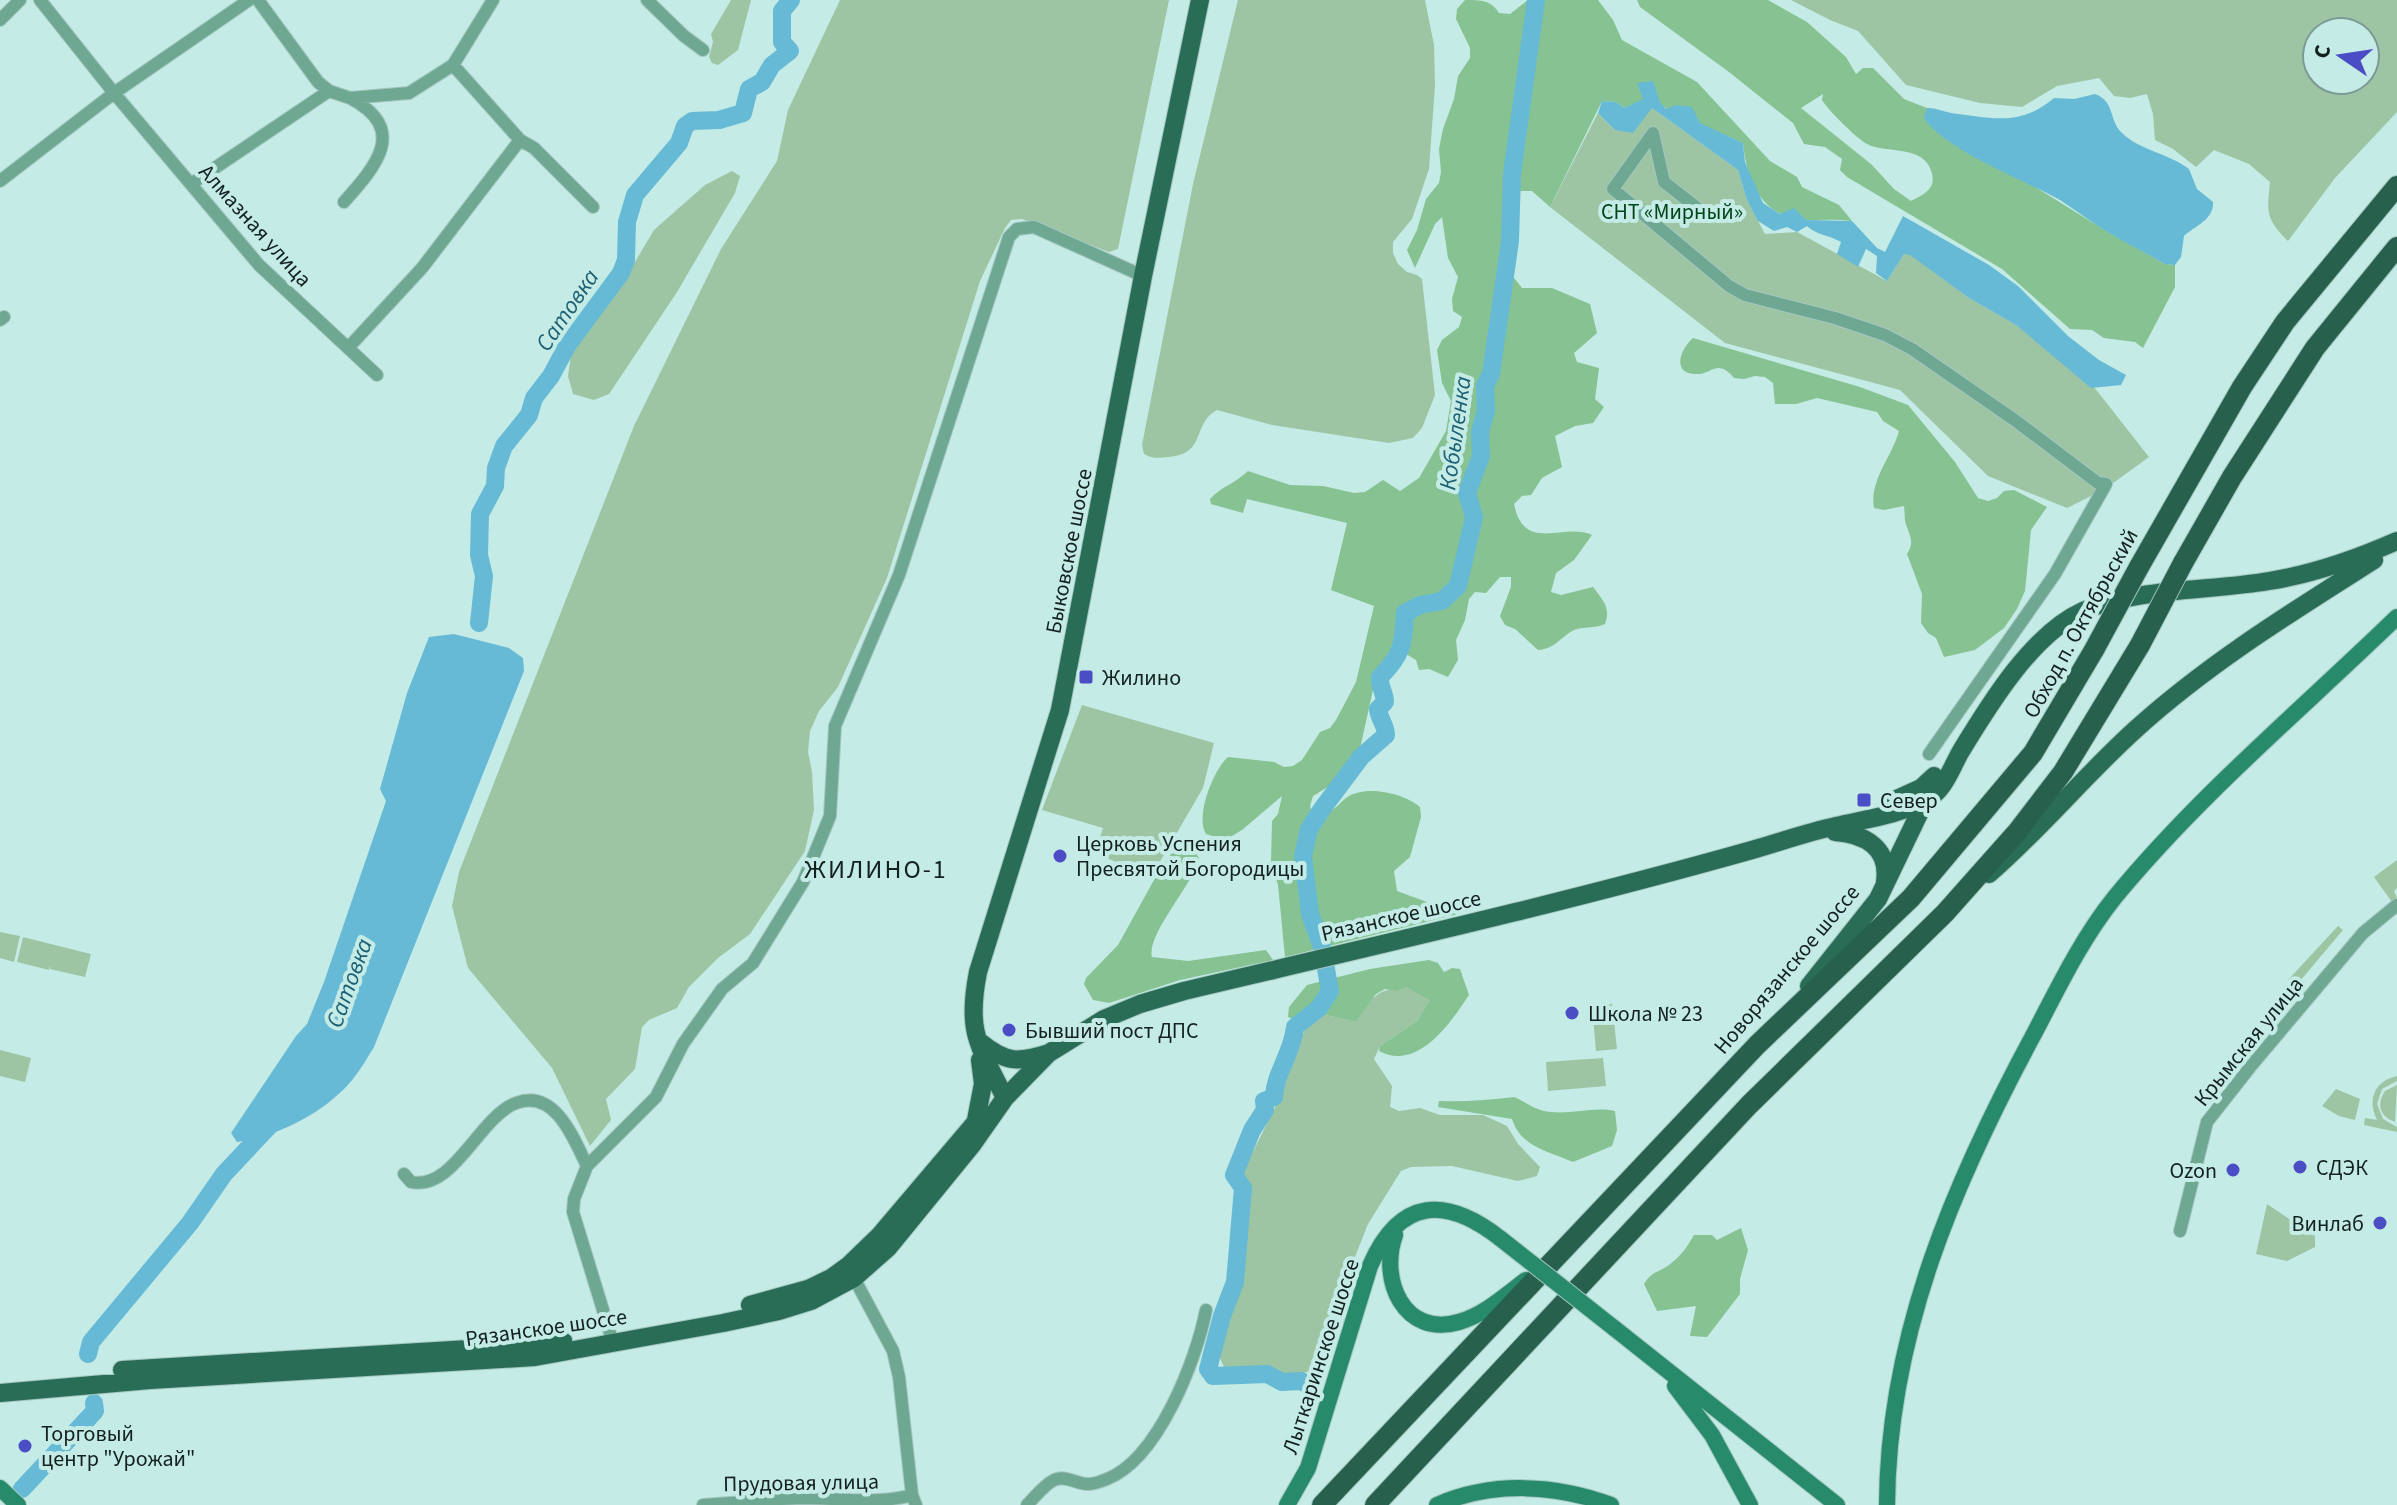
<svg xmlns="http://www.w3.org/2000/svg" width="2397" height="1505" font-family="'Source Sans 3',sans-serif">
  <style>
    .green { fill: #9dc5a4; fill-rule: evenodd }
    .forest { fill: #87c292; fill-rule: evenodd }
    .water { fill: #66bad6 }
    .lines { fill: none; stroke-linecap: round; stroke-linejoin: round }
    .river { stroke: #66bad6; stroke-width: 18 }
    .minor-casing { stroke: #a4c7c1; stroke-width: 14 }
    .secondary-casing { stroke: #a4c7c1; stroke-width: 18 }
    .primary-casing { stroke: #a4c7c1; stroke-width: 20 }
    .trunk-casing { stroke: #a4c7c1; stroke-width: 22 }
    .minor { stroke: #6fa892; stroke-width: 12 }
    .secondary { stroke: #268a6b; stroke-width: 16 }
    .primary { stroke: #2a6d56; stroke-width: 18 }
    .trunk { stroke: #27614d; stroke-width: 20 }
    .secondary-bridge-casing { stroke: #a4c7c1; stroke-width: 18; stroke-linecap: butt }
    .trunk-bridge-casing { stroke: #a4c7c1; stroke-width: 22; stroke-linecap: butt }
    .secondary-bridge { stroke: #268a6b; stroke-width: 16 }
    .trunk-bridge { stroke: #27614d; stroke-width: 20 }
    .poi-dot { fill: #4a4dc3; stroke: #c4ebe5; stroke-width: 3 }
    .labels { text-anchor: middle; stroke-width: 8; stroke-linejoin: round; paint-order: stroke }
    .park-label { font-size: 22px; fill: #00451a; stroke: #c4ebe5 }
    .street-label { font-size: 22px; fill: #13211f; stroke: #c4ebe5 }
    .poi-label { font-size: 22px; fill: #13211f; stroke: #c4ebe5; text-anchor: start }
    .water-label { font-size: 24px; font-style: italic; fill: #1d6074; stroke: #c4ebe5 }
    .quarter-label { font-size: 26px; letter-spacing: 2px; fill: #13211f; stroke: #c4ebe5 }
  </style>
  <rect width="100%" height="100%" fill="#c4ebe5"/>
  <path class="green" d="M731,0h20l-13,50 -20,15 -6,-2 -3,-6 4,-15 -2,-8z
    M840,0h329l-51,249 -9,3 -87,-33 -11,1 -6,8 -25,53 -93,297 -49,109 -19,24 -9,20 -2,21 4,20 2,38 -9,41 -55,83 -32,24 -29,29 -12,21 -28,12 -7,7 -7,42 -29,30 5,21 -21,26 -38,-78 -84,-100 -16,-62 7,-34 175,-446 87,-177 56,-88 11,-51z
    M1238,0h187l9,45 1,40 -6,84 -17,50 -19,23v11l5,11 9,8 10,3 5,4 13,116 -13,33 -9,10 -24,5 -117,-18 -55,-15c-26,14 -9,43 -48,47 -10,1 -17,2 -25,-3l-2,-9 51,-261z
    M1791,0h606v112l-62,66 -47,63c-23,-23 -21,-29 -18,-59l-21,-18 -35,-14 -18,17 -23,-18 -18,-9 -2,-26 -6,-20 -17,4 -16,-2 -15,-18 -42,8 -35,21 -42,-4 -74,-18 -48,-54 -28,-11zM2317,32h48v48h-48z
    M1652,108l86,62 9,30 18,34 32,-2 90,49 17,-27h6l59,44 47,27 78,62 55,70 -44,32 -38,19 -79,-32 -88,-86 -175,-47 -175,-136 48,-94 17,17z
    M732,171l8,5 -5,17 -58,99 -68,102 -15,6 -21,-6 -5,-18 4,-28 60,-81 22,-37 51,-45z
    M1082,705l132,38 -11,45 -52,89 -56,-24 8,-25 -61,-18z
    M2397,860v28l-3,3 3,7 -5,4 -18,-25z
    M2338,926l5,4 -48,57 -7,-7z
    M0,932l20,4 -6,26 -14,-4z
    M23,937l68,17 -6,23 -35,-8v-4l-1,5 -32,-8z
    M1406,987l25,12 -14,22 -37,25 -6,13 18,27 -2,21 9,4 21,-3 20,7h43l24,11 11,18 22,23 -3,9 -19,5 -66,-15 -41,1 -10,4 -33,53 -23,58 -23,87 -29,6 -25,-5h-34l-10,-3 -4,-9v-11l22,-65 5,-95 -4,-15 39,-79 14,-46 12,-23 18,-9 30,7c18,-25 17,-32 50,-35z
    M1612,1004l5,45 -21,2 -4,-45z
    M0,1050l31,8 -6,24 -25,-6z
    M1603,1058l3,28 -58,5 -2,-29z
    M2397,1076v5l-15,8 -5,15 6,15 14,8v5l-33,-7 1,-7 12,2c-10,-20 -3,-39 20,-44z
    M2397,1085l-2,37c-15,-5 -19,-18 -10,-31z
    M2336,1089l24,10 -5,21 -16,-4 -17,-10z
    M2267,1204l48,32v11l-28,14 -31,-7z"/>
  <path class="forest" d="M1465,0c16,0 26,0 34,13l11,1 18,-14h70l15,20 9,20 75,42 73,79 27,16 5,10 37,18 13,16c-15,-2 -29,-1 -44,-1 -45,-1 -61,-37 -65,-77l-76,-34c-15,-14 -26,-9 -43,-1l-8,-6 -14,-1 -52,106 -18,-16h-11l-15,12 -3,61 19,24h30l38,16 7,29 -23,20 3,9 22,6 -4,31 9,8 -11,16 -18,3 -20,10 7,31 -20,11 -11,17 -9,1 -8,8c10,50 50,18 78,31l-18,25 -18,13 -5,19 10,3 32,-8c10,13 18,21 12,37 -11,5 -24,2 -33,7 -13,8 -18,18 -34,19l-23,-21 -10,-4 -5,-9 11,-29v-10h-11l-14,16 -11,-1 -6,7 -4,21 -9,20 2,20 -10,17 -19,-8 -10,1 -3,-10 -18,-11 -21,23 -18,81 -28,32 -18,11 -3,10 3,9c18,1 21,-7 33,-17 18,-14 58,-5 74,9l1,10 -11,40 -16,14 3,20 30,11 32,1 3,10 -177,44 -7,-72 -7,-23 1,-41 6,-7 4,-18 -40,34 -17,10 -19,-6c-11,-17 7,-64 22,-77l46,5 10,5 9,-1 9,-6 18,-28 10,-4 6,-8 20,-38 18,-76 -43,-16 16,-67 -100,-24 -4,14 -32,-9 -1,-5c12,-13 26,-16 38,-28l42,14 33,1 31,7 11,-1 18,-12 17,11 19,-13 27,-47 5,-30 -9,-18 -5,-33 5,-10 17,-13 3,-10 -9,-6 -1,-12 6,-22 -10,-19 -6,-41 -7,7 -20,44 -8,-18 10,-20 9,-31 13,-16 2,-11 -2,-23 4,-20 11,-30 4,-23 12,-18v-10l-14,-29 1,-10z
    M1637,0h131l39,22 39,35 10,17 7,-6h10l31,31 23,9 -2,11 178,110 62,35 10,1v22l-32,61 -8,-6 -31,-4 -12,-8 -22,-1 -68,-60 -155,-92 -7,-7 2,-11 -17,-12 -21,-3 -11,-21 -64,-51 -89,-65zM1823,94l-1,6c6,10 34,38 45,44 19,10 59,0 65,30 4,15 -9,21 -21,27l-17,-12 -23,-25 -70,-56z
    M1693,338l167,49 48,18 47,57 23,36 10,3 9,-3 7,-7 10,-1 33,17 -16,23 -6,61 -8,18 -13,19 -29,22 -31,7 -8,-19 -8,-5 -7,-10 1,-29 -15,-40c7,-12 4,-15 0,-27 -3,-6 -2,-15 -3,-21l-20,4 -10,-2c-5,-28 19,-53 25,-77l-16,-10 -6,-9 -60,-14 -21,6h-21l-2,-21 -8,-6 -10,-1 -11,3 -10,-1c-4,-5 -9,-10 -16,-10 -7,1 -13,6 -19,6 -28,2 -20,-24 -6,-36z
    M1179,850l16,2 4,6c-5,26 -53,76 -47,99l36,4 78,-11 7,10 -93,20 -71,23 -16,-3 -9,-16 2,-6 32,-33 41,-74 12,-17z
    M1429,960l9,3 6,9 8,-4 8,1 9,26c-18,27 -51,77 -90,56l1,-5 37,-25 13,-21 -24,-13 -10,4 -11,-2 -9,5 -20,28 -30,-7 -18,9 -20,-7 1,-10 18,-22 63,-16z
    M1514,1097c10,4 20,12 30,14 24,5 48,-5 71,0l2,19 -5,16 -39,16c-26,-11 -52,-15 -61,-43l-74,-12 1,-6c25,1 50,-1 75,-4z
    M1741,1228l7,22 -8,29v15l-33,43 -17,-1 6,-30 -39,5 -13,-27c7,-12 15,-12 25,-19 12,-9 18,-18 25,-30h18l5,5z"/>
  <path class="water" d="M1653,81l7,21 6,7 10,-4 16,2 8,16 43,20 2,19 18,41 17,11 14,-6 12,12 46,1 25,27 8,4 18,-36 86,49 29,21 50,50 31,24 27,15 -5,10 -30,3 -75,-63 -47,-27 -59,-43 -6,-1 -17,27 -11,-8 1,-17 -11,-7 -8,18 -21,-13 4,-12c-12,-7 -25,-7 -34,-16l-10,6 -10,-5 -13,4 -16,-10 -11,-21 -9,-30 -86,-62 -19,25 -18,-3 -17,-17 4,-12 14,1 8,6 19,-9 -6,-16z
    M2095,94c21,8 13,26 27,39 19,18 46,20 67,36l8,20 16,13c1,18 -18,24 -29,34l-3,21 -6,8 -10,-1c-21,-12 -43,-23 -64,-36 -14,-9 -27,-19 -41,-28 -35,-20 -114,-49 -136,-82l3,-10c11,0 20,5 31,6 39,5 64,11 96,-16l20,1z
    M454,634l55,14 14,10 1,13 -150,376c-7,11 -13,22 -21,32 -27,33 -74,57 -116,63l-6,-9 65,-97 11,-12 17,-42 62,-181 -6,-12 27,-96 22,-56z"/>
  <g class="lines">
    <path class="river" d="M479,623l5,-47 -5,-21 1,-41 15,-28 1,-18 8,-22 25,-31 5,-17 17,-22 16,-30 54,-73 5,-13 1,-38 8,-27 44,-52 6,-17 7,-5 27,-1 24,-7 6,-24 13,-7 10,-17 18,-14 -8,-9v-31l9,-11
      M88,1354l3,-12 99,-119 34,-49 48,-51
      M1312,1387l-11,-6 -19,1 -15,-8 -54,2 -5,-7 14,-53 13,-34 8,-94 -9,-13 18,-45 13,-20 -1,-9 10,-4c1,-25 18,-42 21,-70l24,-19 11,-17 -8,-44 -12,-33 -7,-58 6,-27 13,-20 39,-52 25,-22c0,-10 -7,-16 -8,-26l7,-7c0,-9 -6,-15 -5,-25 23,-23 23,-32 25,-64l15,-8 22,-4 16,-15 16,-69 -7,-24 14,-37 -1,-24 6,-21 -1,-25 6,-12 19,-133 2,-67 24,-174
      M22,1489l73,-78 -1,-8"/>
    <defs>
      <path id="minor" d="M40,0l74,93 145,172 118,110
        M258,0l60,82 11,9 21,7 59,-5 44,-28 67,75 14,8 59,59
        M647,0l37,36 19,14
        M0,20l20,-20
        M453,65l40,-65
        M0,181l114,-88 135,-93
        M191,184l138,-93
        M344,202c32,-36 65,-73 6,-104
        M1696,207l-32,-25 -11,-49 -40,56 116,97 16,9 90,23 50,17 27,14 104,72 82,62 8,1 -51,90 -126,180
        M0,320l4,-3
        M348,348l74,-80 98,-128
        M404,1174l7,8c43,9 68,-65 105,-79 39,-15 58,36 71,63
        M2180,1231l27,-109 44,-56 112,-133 34,-28
        M854,1278l39,73 6,26 13,118 4,10
        M610,1333l-37,-121 1,-13 13,-33 69,-69 27,-53 39,-55 31,-26 50,-81 27,-66 5,-90 64,-151 110,-338 8,-8 17,-2 109,49
        M703,1505c33,-2 66,-6 99,-7 36,0 76,7 110,-3
        M1027,1505c7,-7 17,-20 27,-25 11,-6 24,5 35,4 5,0 13,-3 18,-5 51,-20 89,-118 99,-169"/>
      <path id="secondary" d="M1395,1235c-16,45 9,103 64,87 25,-7 47,-27 67,-42
        M1614,1328l223,177
        M1675,1386l37,49 38,70
        M0,1488l18,17
        M1287,1505l21,-37 62,-202c30,-69 76,-70 131,-27
        M1437,1505c55,-24 118,-21 174,0
        M1887,1505c1,-171 68,-325 148,-473 24,-46 47,-94 80,-135 84,-102 187,-188 282,-280"/>
      <path id="primary" d="M1888,803l33,-15 13,-12
        M1835,832c30,2 55,16 50,50
        M1989,874c52,-45 96,-99 147,-145 73,-66 156,-117 238,-169
        M1809,986l69,-87 50,-104
        M980,1042c26,21 38,21 69,11
        M1005,1098c-26,-53 -39,-65 -27,-126l82,-262 83,-434 57,-276
        M976,1120l7,-36 -3,-24
        M750,1305l58,-16 23,-11 18,-13 30,-29 101,-119
        M122,1370l412,-25 29,-5
        M0,1393l150,-13 385,-23 188,-34 56,-12 32,-10 43,-23 34,-30 84,-103 33,-47 44,-45 55,-34 36,-15 44,-13c190,-45 380,-88 568,-141 28,-8 56,-18 84,-24 30,-7 63,-11 90,-26 19,-10 25,-32 35,-49 28,-46 71,-117 122,-140 53,-23 129,-20 186,-30 45,-7 87,-22 128,-40"/>
      <path id="trunk" d="M2183,563l49,-86 83,-129 82,-101
        M2139,567l103,-180 43,-65 112,-136
        M1322,1505l435,-460 154,-147 122,-145 61,-103
        M1375,1505l374,-400 196,-192 72,-81 46,-60 77,-127"/>
    </defs>
    <use href="#minor" class="minor-casing"/>
    <use href="#secondary" class="secondary-casing"/>
    <use href="#primary" class="primary-casing"/>
    <use href="#trunk" class="trunk-casing"/>
    <use href="#minor" class="minor"/>
    <use href="#secondary" class="secondary"/>
    <use href="#primary" class="primary"/>
    <use href="#trunk" class="trunk"/>
    <defs>
      <path id="secondary-bridge" d="M1501,1239l113,89"/>
      <path id="trunk-bridge" d="M2140,645l43,-82
        M2094,650l45,-83"/>
    </defs>
    <use href="#secondary-bridge" class="secondary-bridge-casing"/>
    <use href="#trunk-bridge" class="trunk-bridge-casing"/>
    <use href="#secondary-bridge" class="secondary-bridge"/>
    <use href="#trunk-bridge" class="trunk-bridge"/>
  </g>
  <g class="poi-dot">
    <rect x="1078" y="669" width="16" height="16" rx="4"/>
    <rect x="1856" y="792" width="16" height="16" rx="4"/>
    <circle cx="1060" cy="856" r="8"/>
    <circle cx="1572" cy="1013" r="8"/>
    <circle cx="1009" cy="1030" r="8"/>
    <circle cx="2300" cy="1167" r="8"/>
    <circle cx="2233" cy="1170" r="8"/>
    <circle cx="2380" cy="1223" r="8"/>
    <circle cx="25" cy="1446" r="8"/>
  </g>
  <g class="labels">
    <g class="park-label">
      <text x="1672" y="219">СНТ «Мирный»</text>
    </g>
    <g class="street-label">
      <text transform="translate(256 225) rotate(48)" y="8">Алмазная улица</text>
      <text transform="translate(1068 551) rotate(-79)" y="8">Быковское шоссе</text>
      <text transform="translate(2080 623) rotate(-61)" y="8">Обход п. Октябрьский</text>
      <text transform="translate(1401 915) rotate(-13)" y="8">Рязанское шоссе</text>
      <text transform="translate(1786 969) rotate(-50)" y="8">Новорязанское шоссе</text>
      <text transform="translate(2248 1041) rotate(-51)" y="8">Крымская улица</text>
      <text transform="translate(546 1327) rotate(-8)" y="8">Рязанское шоссе</text>
      <text transform="translate(1320 1356) rotate(-72)" y="8">Лыткаринское шоссе</text>
      <text transform="translate(801 1482) rotate(-1)" y="8">Прудовая улица</text>
    </g>
    <g class="poi-label">
      <text x="1102" y="685">Жилино</text>
      <text x="1880" y="808">Север</text>
      <text x="1076" y="851">Церковь Успения<tspan x="1076" dy="25">Пресвятой Богородицы</tspan></text>
      <text x="1588" y="1021">Школа № 23</text>
      <text x="1025" y="1038">Бывший пост ДПС</text>
      <text x="2316" y="1175">СДЭК</text>
      <text x="2217" y="1178" text-anchor="end">Ozon</text>
      <text x="2364" y="1231" text-anchor="end">Винлаб</text>
      <text x="41" y="1441">Торговый<tspan x="41" dy="25">центр "Урожай"</tspan></text>
    </g>
    <g class="water-label">
      <text transform="translate(567 310) rotate(-56)" y="8">Сатовка</text>
      <text transform="translate(1455 433) rotate(-82)" y="8">Кобыленка</text>
      <text transform="translate(349 983) rotate(-70)" y="8">Сатовка</text>
    </g>
    <g class="quarter-label">
      <text x="876" y="878">ЖИЛИНО-1</text>
    </g>
  </g>
  <g transform="translate(2341 56) rotate(283)"><circle r="38" fill="#c4ebe5" stroke="#7d9a96" stroke-width="2"/>
  <path d="M0-6L14 30L0 20L-14 30Z" fill="#4a4dc3"/>
  <text y="-12" font-size="22" font-weight="bold" text-anchor="middle" fill="#13211f">С</text>
  </g>
</svg>
